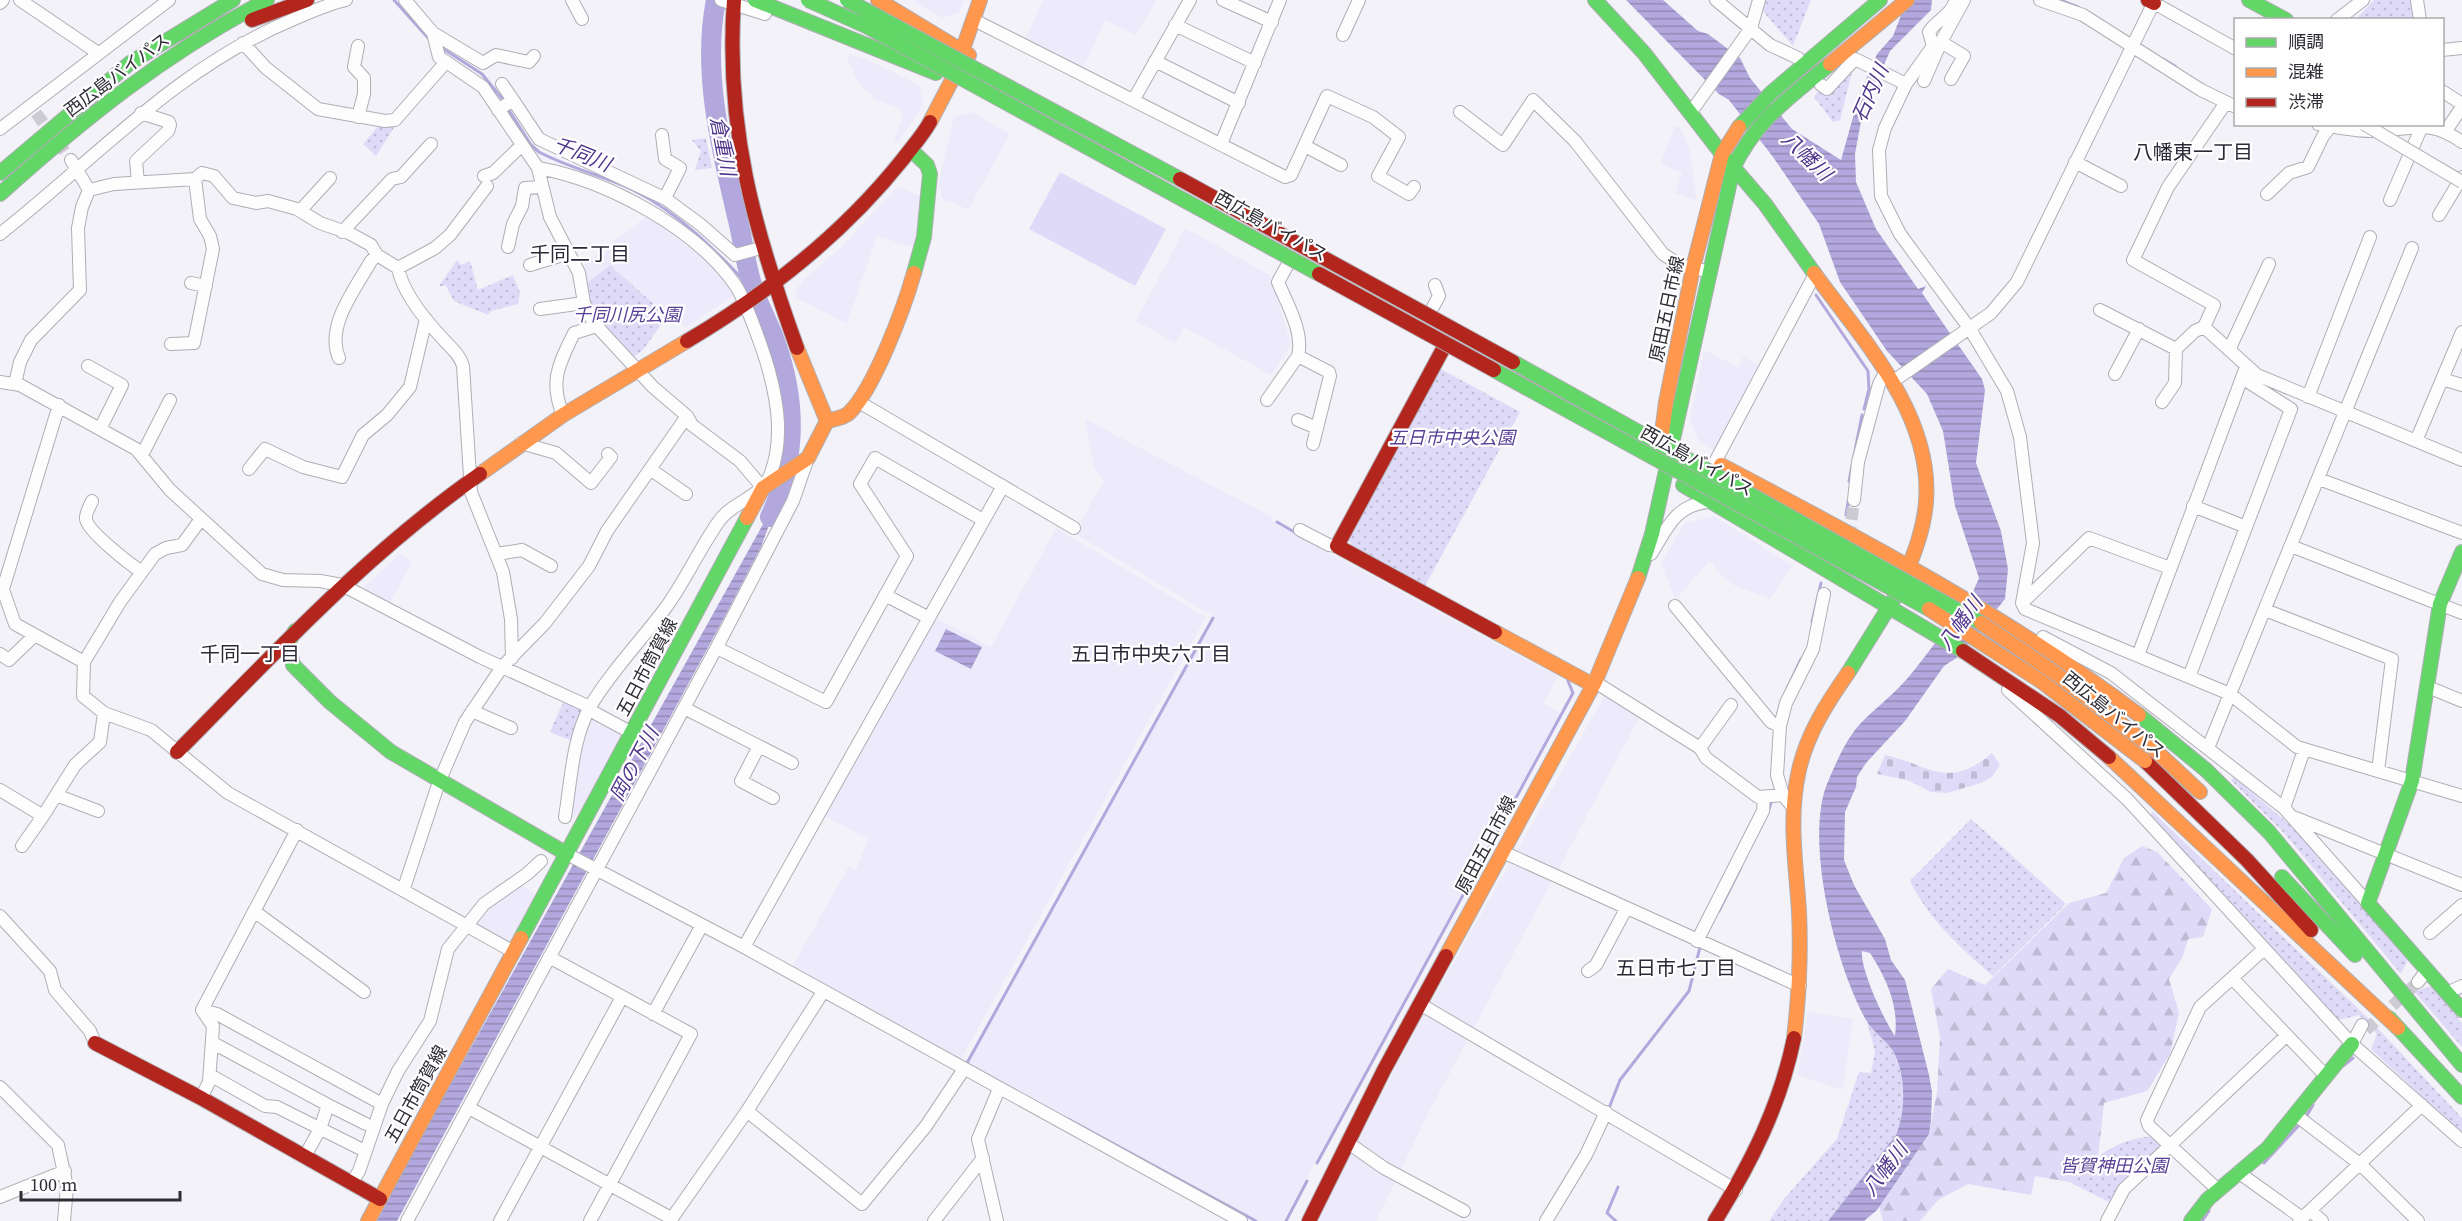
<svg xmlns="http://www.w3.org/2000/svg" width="2462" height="1221" font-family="'Source Serif 4','Noto Sans JP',serif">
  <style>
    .built { fill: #edebfb }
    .grass { fill: url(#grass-dots) }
    .forest { fill: url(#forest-firs) }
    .cemetery { fill: url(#cemetery-stones) }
    .pitch { fill: #dfdaf8 }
    .water { fill: url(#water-rules); fill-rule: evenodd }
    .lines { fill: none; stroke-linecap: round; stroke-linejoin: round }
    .stream { stroke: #b3a8dd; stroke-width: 3 }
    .river { stroke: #b3a8dd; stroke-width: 20 }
    .street-tunnel { stroke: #cccad2; stroke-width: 12; stroke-dasharray: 12 6; stroke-linecap: butt }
    .street-casing { stroke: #afaeb5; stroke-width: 14 }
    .fast-casing { stroke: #afaeb5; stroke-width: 16 }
    .slow-casing { stroke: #afaeb5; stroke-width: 16 }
    .jam-casing { stroke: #afaeb5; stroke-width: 16 }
    .street { stroke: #fdfdfe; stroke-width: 12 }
    .fast { stroke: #63d668; stroke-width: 14 }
    .slow { stroke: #ff974d; stroke-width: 14 }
    .jam { stroke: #b3261e; stroke-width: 14 }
    .street-bridge-casing { stroke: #afaeb5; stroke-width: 14; stroke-linecap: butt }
    .fast-bridge-casing { stroke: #afaeb5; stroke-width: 16; stroke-linecap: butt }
    .slow-bridge-casing { stroke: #afaeb5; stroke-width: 16; stroke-linecap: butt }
    .jam-bridge-casing { stroke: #afaeb5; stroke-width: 16; stroke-linecap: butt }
    .street-bridge { stroke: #fdfdfe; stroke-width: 12 }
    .fast-bridge { stroke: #63d668; stroke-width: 14 }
    .slow-bridge { stroke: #ff974d; stroke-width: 14 }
    .jam-bridge { stroke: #b3261e; stroke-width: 14 }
    .labels { text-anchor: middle; stroke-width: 4.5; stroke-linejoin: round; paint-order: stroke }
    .street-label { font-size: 18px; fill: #2e2c34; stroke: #fefefe }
    .park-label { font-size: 18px; font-style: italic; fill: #584097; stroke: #fefefe }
    .water-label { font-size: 20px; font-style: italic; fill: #4f368c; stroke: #fefefe }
    .neighbourhood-label { font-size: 20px; fill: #2b2837; stroke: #fefefe }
  </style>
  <defs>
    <pattern id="grass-dots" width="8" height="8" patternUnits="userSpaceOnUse" patternTransform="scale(1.5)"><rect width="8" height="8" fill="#dfdaf8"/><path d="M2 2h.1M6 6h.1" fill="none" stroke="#c0bbd5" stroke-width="1.8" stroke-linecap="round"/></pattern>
    <pattern id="forest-firs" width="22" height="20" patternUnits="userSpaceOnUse" patternTransform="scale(1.5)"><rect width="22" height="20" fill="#dfdaf8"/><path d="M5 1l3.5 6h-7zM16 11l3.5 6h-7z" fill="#c0bbd5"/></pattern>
    <pattern id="cemetery-stones" width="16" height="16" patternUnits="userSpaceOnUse" patternTransform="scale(1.5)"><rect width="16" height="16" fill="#dfdaf8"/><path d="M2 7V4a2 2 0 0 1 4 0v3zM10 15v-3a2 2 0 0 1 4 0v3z" fill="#c0bbd5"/></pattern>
    <pattern id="water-rules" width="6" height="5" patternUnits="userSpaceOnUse" patternTransform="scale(1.5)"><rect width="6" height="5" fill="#b3a8dd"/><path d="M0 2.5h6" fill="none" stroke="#9289b4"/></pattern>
  </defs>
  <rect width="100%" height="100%" fill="#f3f2f9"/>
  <path class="built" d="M915,0h49l-5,13 -16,5 -29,-16z
    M1043,0h114l-21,35 -31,-15 -23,51 -58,-29z
    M850,54l19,6 50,25 4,16 -4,12 -22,30 -3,-3 9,-23 -3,-8 -27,-10 1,-4 -15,-10 -12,-27z
    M972,112l38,22 -42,76 -17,-9 -7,2 -6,-18 16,-68z
    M1675,126l5,1 10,24 7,50 -22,-8 7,-20 -22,-9z
    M897,187l24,9 -6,52 -38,-12 -30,88 -52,-27 2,-9 8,-10 31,-26z
    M647,216l34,22 36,32 17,22 -1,4 -47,31 -18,-12 -1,1 -57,-51 -25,20 -4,-18z
    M1185,228l85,47 21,69 -20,31 -87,-48 -9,16 -39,-22z
    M1704,350l34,17 5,-10 18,9 -47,85 -16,-11 -8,-21z
    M1085,419l187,98 2,6 284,154 -15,26 17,10 -277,508h-26l-289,-157 247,-447 -138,-82 6,-11 -3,-2 24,-41 -10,-13z
    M1714,516l79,50 -23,33 -35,-13 -12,-9 -13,-16 -35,39 -14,-37 24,-40z
    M1056,528l150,89 -246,444 -168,-94 57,-101 7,4 12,-31 -45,-24 110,-198 58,30z
    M400,554l12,8 -23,43 -24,-13 -1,-5z
    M1605,695l35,21 -211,396 -53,109h-58l87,-172z
    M591,716l32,19 -40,75 -13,10 11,-76z
    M519,884l17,10 -27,49 -34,-20 12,-15z
    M1808,1012l45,7 -10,71 -45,-15z"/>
  <path class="grass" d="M1765,0h46l-18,46 -31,-36z
    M2374,0h38l4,20h-61z
    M1852,72l-12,48 -7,2 -19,-25 5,-8z
    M380,124l15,2 -19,30 -13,-12z
    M706,138l6,30 -17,2 6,-19 -9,-11z
    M457,260l4,5 9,-4 8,29 35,-15 7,18 -2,11 -27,7 -3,4 -34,-14 -8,-15h-7z
    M610,265l57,51 -24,34 -8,6 -5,-1 -38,-42 -7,-28z
    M1437,367l83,45 -95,174 -73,-40 -4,-8z
    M564,700l21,8 -13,33 -22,-9z
    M2234,777l62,53 112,129 -7,15 -116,-140 -54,-54z
    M2153,812l217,208 92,98v16l-91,-85 6,-15 -18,-19 -20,5 -26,-24 -165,-180z
    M1971,819l95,85 -73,72c-32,-28 -64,-56 -83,-95z
    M2433,986l29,37v24l-48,-56z
    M1867,1022c8,9 19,18 25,28 14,23 14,62 4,85l-68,86h-59l15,-22 53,-60 22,-67 12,1 4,-22z
    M2154,1136l8,9 -45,44 -8,13 -40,-20c28,-25 45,-43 85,-46z"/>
  <path class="forest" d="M2142,846l15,6 55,57 -9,28 -15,2 -5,17 -14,23 10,34 -9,41 -23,37 -43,12 -6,54 -29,25 -34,-6 -4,19 -63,-11 -30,16 -18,21h-37l-4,-15 50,-72 8,-42 3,-54 -9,-49 17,-20 37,16 84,-82 37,-10 18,-35z"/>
  <path class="cemetery" d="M1992,753l8,12 -8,12 -11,6 -34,10 -16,-1 -21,-11 -33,-7 8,-19c46,10 62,36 107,-2z"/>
  <path class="pitch" d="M1060,172l106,57 -31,57 -106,-57z"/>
  <path class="water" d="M1626,0h37l35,31 10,3 32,24 10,20 42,51 49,31 18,-64 18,-42 16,-18 14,-36h25l-1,10 -41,41 -28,65 -7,38 1,28 20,47 42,60 8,-3 -4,7 60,86 3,11 -9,73 25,68 7,38 -3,30 -47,58 -14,9 -39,55 -39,42 -9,14 -1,10 -11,25 -1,48 10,25 31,54 6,21 14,20 24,95 3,17 -1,28 -2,14 -52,76 -13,11h-36l68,-86c10,-24 10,-61 -3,-84 -7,-11 -20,-19 -27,-31 -30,-53 -62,-178 -39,-236 8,-19 19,-45 33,-60 14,-15 32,-28 46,-44 23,-27 44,-58 66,-86l7,-16 -24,-72 -12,-75 -16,-37 -40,-43 -47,-69 -21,-58 -46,-67 -44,-57 -10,-6zM1862,951l8,2c16,25 29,52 25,83 -11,-16 -35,-67 -33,-85z
    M781,492l-20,55 -37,71 -327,603h-20l57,-107z
    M946,629l36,18 -11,22 -36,-18z"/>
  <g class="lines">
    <path class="stream" d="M394,0l35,39
      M2060,0l18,7
      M442,48l40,26 22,27
      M2163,59l12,7
      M507,107l24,38 8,7c30,16 63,23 94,38 48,24 84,62 120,100
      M1816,295l52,76 1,18 -5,20
      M1849,481l13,-66
      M1846,515l2,-13
      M1277,522l19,11
      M1812,622l9,-39
      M1781,702l20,-43
      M1768,812l3,-9
      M1719,911l22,-44
      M967,1063l246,-445
      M2343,1066l10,-8
      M1609,1108l11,-28 69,-89 11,-44
      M2306,1117l7,-12
      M1068,1119l188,102
      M1317,1163l256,-470 -5,-12
      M2264,1163l38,-41
      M1286,1221l21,-40
      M1616,1221l-9,-8 11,-26
      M2202,1221l7,-10"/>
    <path class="river" d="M716,0c-15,75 7,156 24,229 4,20 7,42 14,62 6,17 15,33 21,50 22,60 22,118 -5,176"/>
    <path class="street-tunnel" d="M36,113l35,47
      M1847,537l4,-12 3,-25
      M2366,1030l52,-48"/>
    <defs>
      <path id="street" d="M20,0l78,53
        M405,0l28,33 6,24 44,30 55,81 12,49 29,56 5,30 9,19 60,65 34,29 5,9 48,36 23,27
        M572,0l10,19
        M721,0l44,14
        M1223,0l49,22
        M1716,0l54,45 28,13
        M1964,0l-23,42 -8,4 -27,38 -21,44 -6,22 2,46 19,38 70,95 37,62 13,46 13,106 -11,60 3,6 205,85 67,53 165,49
        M2040,0l43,15 118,75 35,17
        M2417,0l3,20
        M0,3l3,-3
        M2154,3l82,46
        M974,20l311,157 6,-2 36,-79 46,21 26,20 -21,39 31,18 5,-7
        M2337,20l26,-20
        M1175,25l80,38
        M433,33l50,30 13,-8 33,7 5,-6
        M1343,35l16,-35
        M243,43l23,25 52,41 67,12 10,-1 51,-58
        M358,46l-4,21 10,11v16l-6,23
        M1933,46l-4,-14c7,-12 20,-15 25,-28
        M2442,50l20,-2
        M1155,61l84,42
        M1924,81l17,-39 23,14 -13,23
        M1821,85l6,4 28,-30 51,25
        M2442,91l20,13
        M1134,99l56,-99
        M513,100l26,39 127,60 35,26 34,30 26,-7
        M498,110l15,-10 -11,-16
        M1460,112l43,33 30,-45 42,41 88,113 17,11 31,7
        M1691,112l60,-84 8,-28
        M2318,124c17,3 35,7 52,7 38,1 55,-15 92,11
        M0,129l169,-129
        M2445,132l17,-25
        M662,135l3,24 15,9 -15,30
        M1221,144l59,-144
        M1305,146l36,19
        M71,160l18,30 25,-6 81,-5 7,-6 12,3 19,22 23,5 12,-2 29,8 23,14 29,10 22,12 6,10 21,13c5,26 28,53 46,72 8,9 16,15 19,26l8,126 32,80 8,47 1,39
        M2075,162l46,24
        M538,168c68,12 158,60 198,118 10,16 28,66 33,85 9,33 14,68 2,102 -9,25 -38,28 -52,48 -19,27 -33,58 -52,85 -23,31 -59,69 -77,101 -18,33 -19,74 -25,110
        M484,176l9,-3 28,-27
        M138,182l-2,-21 32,-30 2,-6 -1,-3 -28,-9
        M2267,194l22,-21 19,-6 15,-31 8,-10
        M2390,200l32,-74
        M300,211l30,-33
        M2439,215l23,-38
        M342,232l50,-53 9,-2 30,-33
        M0,234c99,-78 176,-166 294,-215 17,-7 34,-15 52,-19
        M508,247l5,-23 9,-18 3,-18 16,-1
        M1288,264l-10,18c9,22 26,50 20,74l31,16 1,4 -17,68
        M530,265l39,-12
        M398,268l37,-20 15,-13 37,-49
        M191,283l15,3
        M1433,307l6,-11 -4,-11
        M540,309l44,-6
        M2100,310l76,39 19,-18 9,-4 10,-22 -81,-45 35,-73 57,-83
        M2204,327l53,48 205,85
        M171,344l23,-1 19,-94 -3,-13 -10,-17 -5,-40
        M2229,350l40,-86
        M339,358c-14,-32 17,-70 32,-97l6,-6
        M88,366l34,19 -22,44
        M2115,374l24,-45
        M2442,379l20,6
        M0,382l20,3 116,64 34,41 92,84 21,6 37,1 22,4 138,72 110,50 3,5 39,21
        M1892,382l99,-69 26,-31 138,-282
        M15,384l5,-22 11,-22 49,-50 -2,-62 4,-21 7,-17
        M2308,397l62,-160
        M1267,400l31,-44
        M859,402l215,126
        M2162,402l13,-19 1,-34
        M563,415c-14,-34 -4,-51 11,-82l23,-7
        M1298,420l19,8
        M2416,441l46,-109
        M521,443l35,10 35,30 20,-26 -3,-3
        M142,455l28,-55
        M1715,462l100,-188
        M249,469l16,-20 38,18 39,10 21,-42 24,-20 23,-28 16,-68
        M650,469l36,25
        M2319,479l143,54
        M1854,500l4,-38 21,-78 6,-11
        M92,501c-2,5 -7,13 -6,18 1,12 45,46 56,53
        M2193,506l53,21
        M201,519l-19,26 -16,3 -11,6 -35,48 -36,60 -1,34 21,17 47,17 77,63 286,159
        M1300,530l29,15 8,1
        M2291,546l171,67
        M497,554l25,-4 29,16
        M1651,554c16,-25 23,-48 56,-52
        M1,584l14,40 69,38
        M3,589l56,-184
        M885,595l44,23
        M2023,602l66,-64 81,30
        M1675,606l96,116 9,4
        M2265,610l127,49 -14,112
        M2043,637l68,36 173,135 84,95
        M717,648l109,54 81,-146 -47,-72 15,-26 108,62
        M2140,650l106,-283
        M0,654l9,6 26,-25
        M2189,677l102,-268 -49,-31
        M1595,682l105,66 6,10 52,39 25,-2 9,11
        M2428,687l34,14
        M2008,690l119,109 225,245 110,97
        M684,708l108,55
        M472,711l39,17
        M759,746l-18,35 32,17
        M1700,748l31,-43
        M2208,748l204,-500
        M0,790l43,26 32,-51 25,-23 4,-29
        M56,795l42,16
        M1783,795l-6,-20 3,-49 6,-23 27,-54 11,-55
        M2284,808l20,-58
        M2296,818l166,67
        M22,846l21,-30
        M1503,852l297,134
        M567,854l177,93 497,274
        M404,888l35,-106 26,-60 37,-55 43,-44 44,-57 18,-35 80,-115
        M254,911l110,81
        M0,916l50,55 5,19 35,41 5,12
        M2430,933l32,-28
        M1697,941l66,-130 1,-14
        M744,947l259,-461
        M549,957l142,77 -101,187
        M1588,971l8,-6 30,-56
        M2232,978l92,96
        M2418,982l9,-12
        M2449,992l13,-6
        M1420,1004l316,186
        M202,1010l15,4 165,90
        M653,1014l49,-89
        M213,1043l115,62 -8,24 -15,27
        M2352,1044l10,-19
        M210,1075l55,31 12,1 82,41
        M0,1087l58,58 9,42 -3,34
        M201,1098l8,-16 4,-56 -11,-16 95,-180
        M328,1105l38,19
        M469,1108l200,109 2,4
        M747,1111l115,93 64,-78 38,-57
        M2297,1116l64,49 57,56
        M1347,1142l37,26 80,43
        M2238,1172l64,46
        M352,1182l7,-11 23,-67 16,-33 32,-50 18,-72 36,-45 43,-30 14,-13
        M2217,1189l-68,-63 -2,-6 53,-113 64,-58
        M0,1197l65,-26
        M2311,1211l11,10
        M407,1221l311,-576 75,-144 15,-43
        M500,1221l122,-224
        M670,1221l77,-110 76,-119
        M934,1221l49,-63
        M997,1221l-19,-82 21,-50
        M1546,1221l40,-66 20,-43
        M2107,1221l17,-32 162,-153
        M2299,1221l123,-116"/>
      <path id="fast" d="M755,0l181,73
        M1595,0l49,53 78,101 43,50 49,69
        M2249,0l37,20
        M1739,127l32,-34 109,-93
        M911,150l16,15 3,9 -6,63 -10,36
        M0,173l130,-110 103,-63
        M0,194c87,-78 163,-139 267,-194
        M1683,485l280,166
        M2462,552l-22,52 -28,177 -44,122 94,107
        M1638,578l14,-44 81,-366c24,-49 56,-70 97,-104
        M295,631l-7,12 5,22 37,37 61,50 176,102
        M1848,673l46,-74
        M2139,715l67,55 63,62 193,233
        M2282,877l73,78
        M521,938l226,-420
        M2389,1018l73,79
        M2191,1221l17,-22 60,-51 84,-104"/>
      <path id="slow" d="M878,0l91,55
        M1830,64l77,-64
        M930,122l22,-42 28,-80
        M1814,273c48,66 119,141 112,229 -2,26 -11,50 -21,74
        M797,348l30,73
        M1663,452l-1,-19 4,-31 27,-134 29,-114 17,-27
        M1721,465c144,76 288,152 418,250
        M480,474l83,-59 124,-74
        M747,518l16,-30 45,-30 19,-37c7,-2 17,-3 22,-8 25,-24 55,-105 65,-140
        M1495,632l98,53
        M2154,749l46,43
        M2109,757l289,271
        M1446,956l149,-274 43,-104
        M1794,1038c5,-42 7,-84 5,-127 -3,-47 -11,-94 0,-141 8,-36 28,-67 49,-97
        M368,1221l153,-283"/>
      <path id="jam" d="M734,0c-9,128 20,229 63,348
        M2148,0l6,3
        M252,20l55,-20
        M687,341c81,-48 157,-108 216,-182 9,-12 20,-24 27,-37
        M1443,349l-106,197 158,86
        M1963,651l97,65 49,41
        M177,752c97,-98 190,-199 303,-278
        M2145,761l102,99 64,70
        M95,1043l106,55 179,101
        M1309,1221l75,-151 62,-114
        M1715,1221c36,-58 65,-115 79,-183"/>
    </defs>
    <use href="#street" class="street-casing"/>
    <use href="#fast" class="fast-casing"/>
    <use href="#slow" class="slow-casing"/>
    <use href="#jam" class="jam-casing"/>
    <use href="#street" class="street"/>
    <use href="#fast" class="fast"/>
    <use href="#slow" class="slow"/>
    <use href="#jam" class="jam"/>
    <defs>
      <path id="street-bridge" d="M2364,124l98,58"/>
      <path id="fast-bridge" d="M808,0l58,26 453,248
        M847,0l333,179
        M1513,362l468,261
        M1494,370l435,239"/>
      <path id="slow-bridge" d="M1929,609l113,73 103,79
        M1981,623l74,50 99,76"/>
      <path id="jam-bridge" d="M1180,179l333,183
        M1319,274l175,96"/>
    </defs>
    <use href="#street-bridge" class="street-bridge-casing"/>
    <use href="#fast-bridge" class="fast-bridge-casing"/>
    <use href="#slow-bridge" class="slow-bridge-casing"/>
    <use href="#jam-bridge" class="jam-bridge-casing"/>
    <use href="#street-bridge" class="street-bridge"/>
    <use href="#fast-bridge" class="fast-bridge"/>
    <use href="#slow-bridge" class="slow-bridge"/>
    <use href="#jam-bridge" class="jam-bridge"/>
  </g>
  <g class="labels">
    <g class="street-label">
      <text transform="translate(117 75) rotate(-37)" y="6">西広島バイパス</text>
      <text transform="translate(1271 226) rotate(29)" y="6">西広島バイパス</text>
      <text transform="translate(1667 309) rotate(-78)" y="6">原田五日市線</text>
      <text transform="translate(1697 461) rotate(29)" y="6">西広島バイパス</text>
      <text transform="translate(647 667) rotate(-62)" y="6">五日市筒賀線</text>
      <text transform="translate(2114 715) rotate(39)" y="6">西広島バイパス</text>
      <text transform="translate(1486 845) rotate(-62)" y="6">原田五日市線</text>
      <text transform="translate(416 1094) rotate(-61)" y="6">五日市筒賀線</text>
    </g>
    <g class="park-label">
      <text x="627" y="321">千同川尻公園</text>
      <text x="1452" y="444">五日市中央公園</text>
      <text x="2114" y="1172">皆賀神田公園</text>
    </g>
    <g class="water-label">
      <text transform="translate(1870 93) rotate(-66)" y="7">石内川</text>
      <text transform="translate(723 146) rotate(79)" y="7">倉重川</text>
      <text transform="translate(582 154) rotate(22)" y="7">千同川</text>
      <text transform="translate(1807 156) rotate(44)" y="7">八幡川</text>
      <text transform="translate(1960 623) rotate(-54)" y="7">八幡川</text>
      <text transform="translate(634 764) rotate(-62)" y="7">岡の下川</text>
      <text transform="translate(1885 1169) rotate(-53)" y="7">八幡川</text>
    </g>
    <g class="neighbourhood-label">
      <text x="2193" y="159">八幡東一丁目</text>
      <text x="580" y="261">千同二丁目</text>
      <text x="250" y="661">千同一丁目</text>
      <text x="1151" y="661">五日市中央六丁目</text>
      <text x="1676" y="975">五日市七丁目</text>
    </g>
  </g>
  <rect x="2234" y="18" width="210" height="108" fill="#fefefe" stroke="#abaaad" stroke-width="1.5"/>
  <rect x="2246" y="38" width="30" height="9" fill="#63d668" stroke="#abaaad" stroke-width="1.5"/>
  <text x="2288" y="48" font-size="18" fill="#2e2c34">順調</text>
  <rect x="2246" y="68" width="30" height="9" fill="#ff974d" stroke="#abaaad" stroke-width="1.5"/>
  <text x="2288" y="78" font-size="18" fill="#2e2c34">混雑</text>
  <rect x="2246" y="98" width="30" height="9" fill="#b3261e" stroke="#abaaad" stroke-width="1.5"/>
  <text x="2288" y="108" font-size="18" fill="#2e2c34">渋滞</text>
  <path d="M21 1191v9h159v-9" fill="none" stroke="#2e2c34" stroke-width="3"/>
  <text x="30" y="1191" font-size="18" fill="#2e2c34" stroke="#fefefe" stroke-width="4.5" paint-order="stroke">100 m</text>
</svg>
